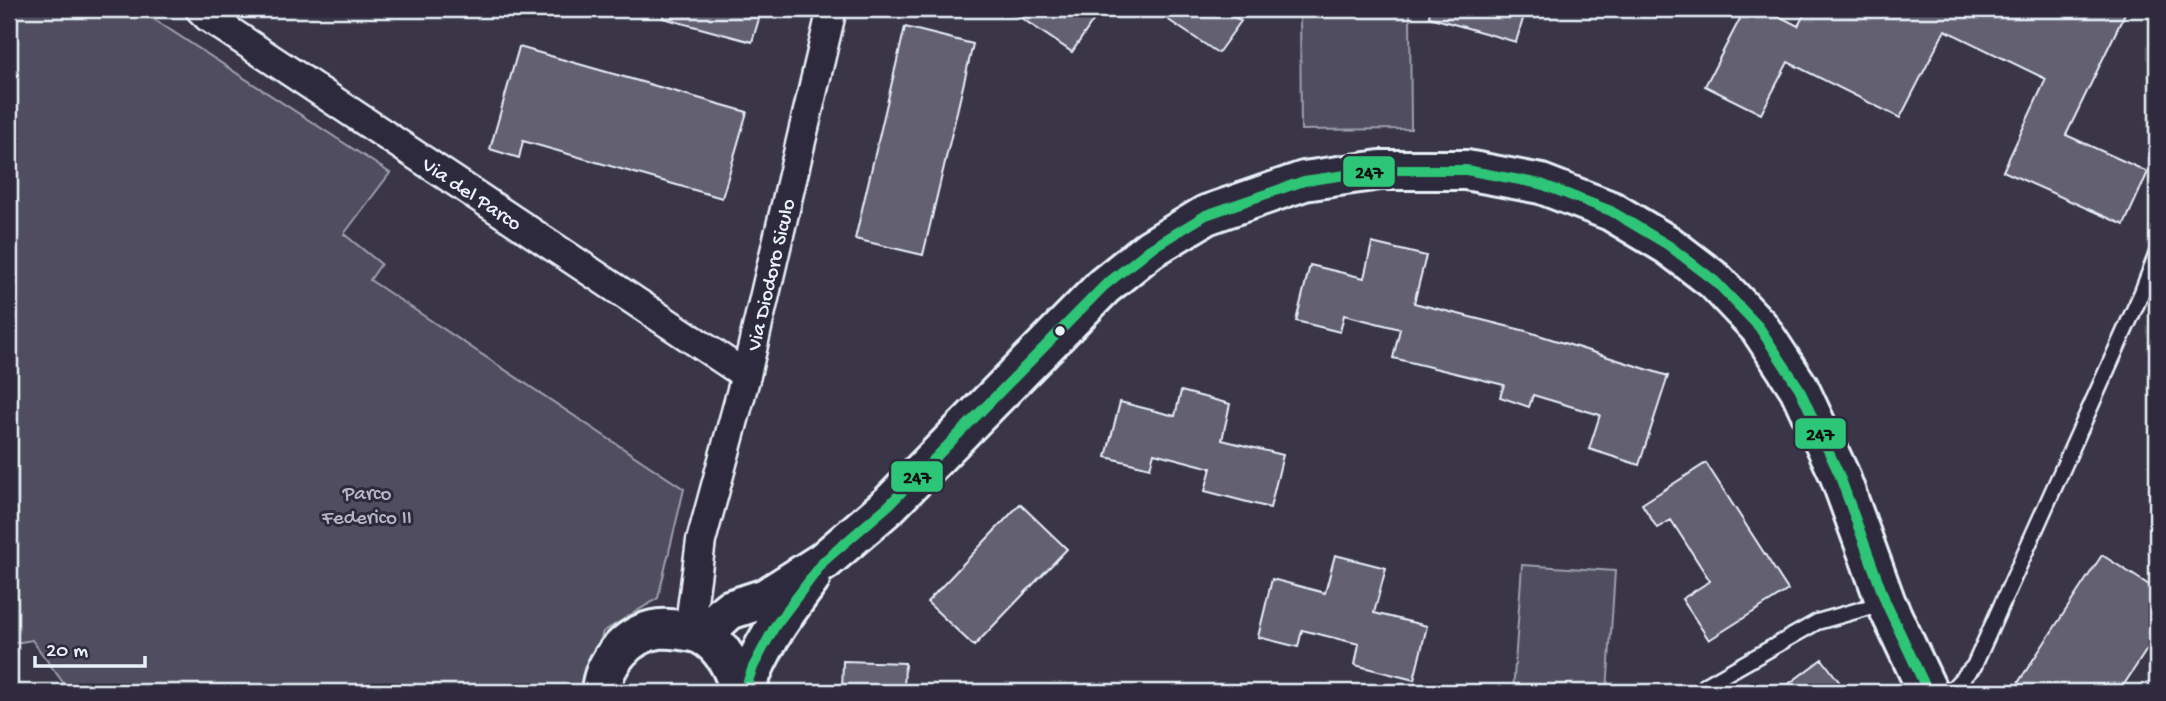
<svg xmlns="http://www.w3.org/2000/svg" width="2166" height="701" font-family="'Gochi Hand',sans-serif">
  <style>
    .green { fill: #504e5f; stroke: #9ca0ac; stroke-width: 2 }
    .building { fill: #636171; stroke: #e8f1f8; stroke-width: 2 }
    .lines { fill: none; stroke-linecap: round; stroke-linejoin: round }
    .service-casing { stroke: #e8f1f8; stroke-width: 19 }
    .minor-casing { stroke: #e8f1f8; stroke-width: 33 }
    .secondary-casing { stroke: #e8f1f8; stroke-width: 44 }
    .service { stroke: #2f2a3d; stroke-width: 14 }
    .minor { stroke: #2f2a3d; stroke-width: 28 }
    .secondary { stroke: #2f2a3d; stroke-width: 38 }
    .bus-1-casing { stroke: #2f2a3d; stroke-width: 16 }
    .bus-1 { stroke: #2dc577; stroke-width: 10 }
    .bus-dot { fill: #e8f1f8; stroke: #2f2a3d; stroke-width: 2.5 }
    .labels { text-anchor: middle; stroke-width: 6; stroke-linejoin: round; paint-order: stroke }
    .street-label { font-size: 21px; fill: #e8f1f8; stroke: #2f2a3d }
    .park-label { font-size: 21px; fill: #b3b8c2; stroke: #2f2a3d }
    .line-badge { stroke: #2f2a3d; stroke-width: 2.5 }
    .pale-badge-label { font-size: 19px; text-anchor: middle; font-weight: bold; fill: #111 }
  </style>
  <rect width="100%" height="100%" fill="#3a3648"/>
  <filter id="ink" filterUnits="userSpaceOnUse"><feTurbulence type="fractalNoise" baseFrequency=".0143" numOctaves="2"/><feDisplacementMap in="SourceGraphic" scale="14" xChannelSelector="R" yChannelSelector="G"/><feConvolveMatrix kernelMatrix="1 2 1 2 8 2 1 2 1" color-interpolation-filters="sRGB"/></filter>
  <g filter="url(#ink)">
    <path class="green" d="M9,9h129l252,164 -46,61 37,30 -11,16 314,209 -26,109 -55,34 -18,60h-515l-38,-52 -23,4z
      M1300,9h110l1,120 -110,1z
      M1522,565l93,6 -8,121h-94z"/>
    <path class="building" d="M664,9h98l-10,33 -89,-24z
      M1008,9h93l-29,43z
      M1152,9h70l19,12 -23,32z
      M1430,9h96l-10,33 -87,-25z
      M1745,9h20l33,17 9,-17h320l-61,126 82,37 -24,53 -121,-54 43,-92 -101,-49 -45,88 -112,-56 -27,52 -56,-28z
      M905,27l68,17 -50,211 -68,-16z
      M519,47l228,65 -25,86 -199,-57 -4,17 -29,-9z
      M1372,243l54,13 -12,47 112,28 142,45 -29,89 -50,-16 11,-34 -67,-20 -4,12 -29,-10 4,-12 -111,-27 7,-29 -56,-14 -4,17 -44,-11 14,-56 54,13z
      M1181,391l49,13 -8,36 61,15 -13,53 -65,-17 6,-23 -57,-15 -4,15 -44,-11 14,-55 55,14z
      M1706,463l82,127 -79,50 -27,-41 28,-18 -39,-61 -14,8 -15,-24z
      M1020,504l47,45 -93,97 -47,-44z
      M1335,555l51,13 -12,45 53,13 -13,54 -59,-15 4,-21 -57,-14 -4,17 -40,-10 14,-58 53,14z
      M2102,555l55,35v44l-38,58h-107z
      M1822,659l25,33h-69z
      M843,661l62,2 -1,29h-62z"/>
    <g class="lines">
      <defs>
        <path id="service" d="M1706,685l111,-63 67,-19
          M1949,692l25,-26 168,-374 15,-39"/>
        <g id="minor">
          <path id="s1" d="M200,9l8,8 538,358"/>
          <path id="s2" d="M689,631l12,-90 45,-166 86,-366"/>
        </g>
        <path id="secondary" d="M702,635l27,-25 37,-12 58,-37 65,-56 215,-219 46,-37 56,-34 98,-34 76,-11h86l75,14 70,27 57,34 47,36 44,46 40,61 40,86 47,129 42,89
          M601,692c2,-30 27,-59 58,-63 7,-1 15,0 22,1 7,1 15,2 21,5 20,10 34,36 37,57
          M744,692c17,-47 37,-74 66,-113"/>
      </defs>
      <use href="#service" class="service-casing"/>
      <use href="#minor" class="minor-casing"/>
      <use href="#secondary" class="secondary-casing"/>
      <use href="#service" class="service"/>
      <use href="#minor" class="minor"/>
      <use href="#secondary" class="secondary"/>
      <defs>
        <path id="bus-1" d="M744,692l9,-25 22,-41 49,-65 65,-56 215,-219 46,-37 56,-34 98,-34 76,-11h86l75,14 70,27 57,34 47,36 44,46 40,61 40,86 47,129 42,89"/>
      </defs>
      <use href="#bus-1" class="bus-1-casing"/>
      <use href="#bus-1" class="bus-1"/>
    </g>
  </g>
  <circle class="bus-dot" cx="1060" cy="331" r="6"/>
  <g class="labels">
    <g class="street-label">
      <text dy="7" stroke="none"><textPath href="#s1" startOffset="329">Via del Parco</textPath></text>
      <text dy="7" stroke="none"><textPath href="#s2" startOffset="366">Via Diodoro Siculo</textPath></text>
    </g>
    <g class="park-label">
      <text x="367" y="499">Parco<tspan x="367" dy="24">Federico II</tspan></text>
    </g>
  </g>
  <g class="line-badge">
    <rect x="1342" y="155" width="54" height="33" rx="7" fill="#2dc577"/>
    <rect x="1794" y="417" width="53" height="33" rx="7" fill="#2dc577"/>
    <rect x="890" y="460" width="54" height="33" rx="7" fill="#2dc577"/>
  </g>
  <g class="pale-badge-label">
    <text x="1369" y="178">247</text>
    <text x="1820" y="440">247</text>
    <text x="917" y="483">247</text>
  </g>
  <rect width="2166" height="701" fill="none" stroke="#2f2a3d" stroke-width="35"/>
  <rect x="18" y="18" width="2131" height="666" fill="none" stroke="#e8f1f8" stroke-width="2.5" filter="url(#ink)"/>
  <path d="M35 656v10h110v-10" fill="none" stroke="#e8f1f8" stroke-width="3.5"/>
  <text x="46" y="656" font-size="21" fill="#e8f1f8" stroke="#2f2a3d" stroke-width="5" paint-order="stroke">20 m</text>
</svg>
